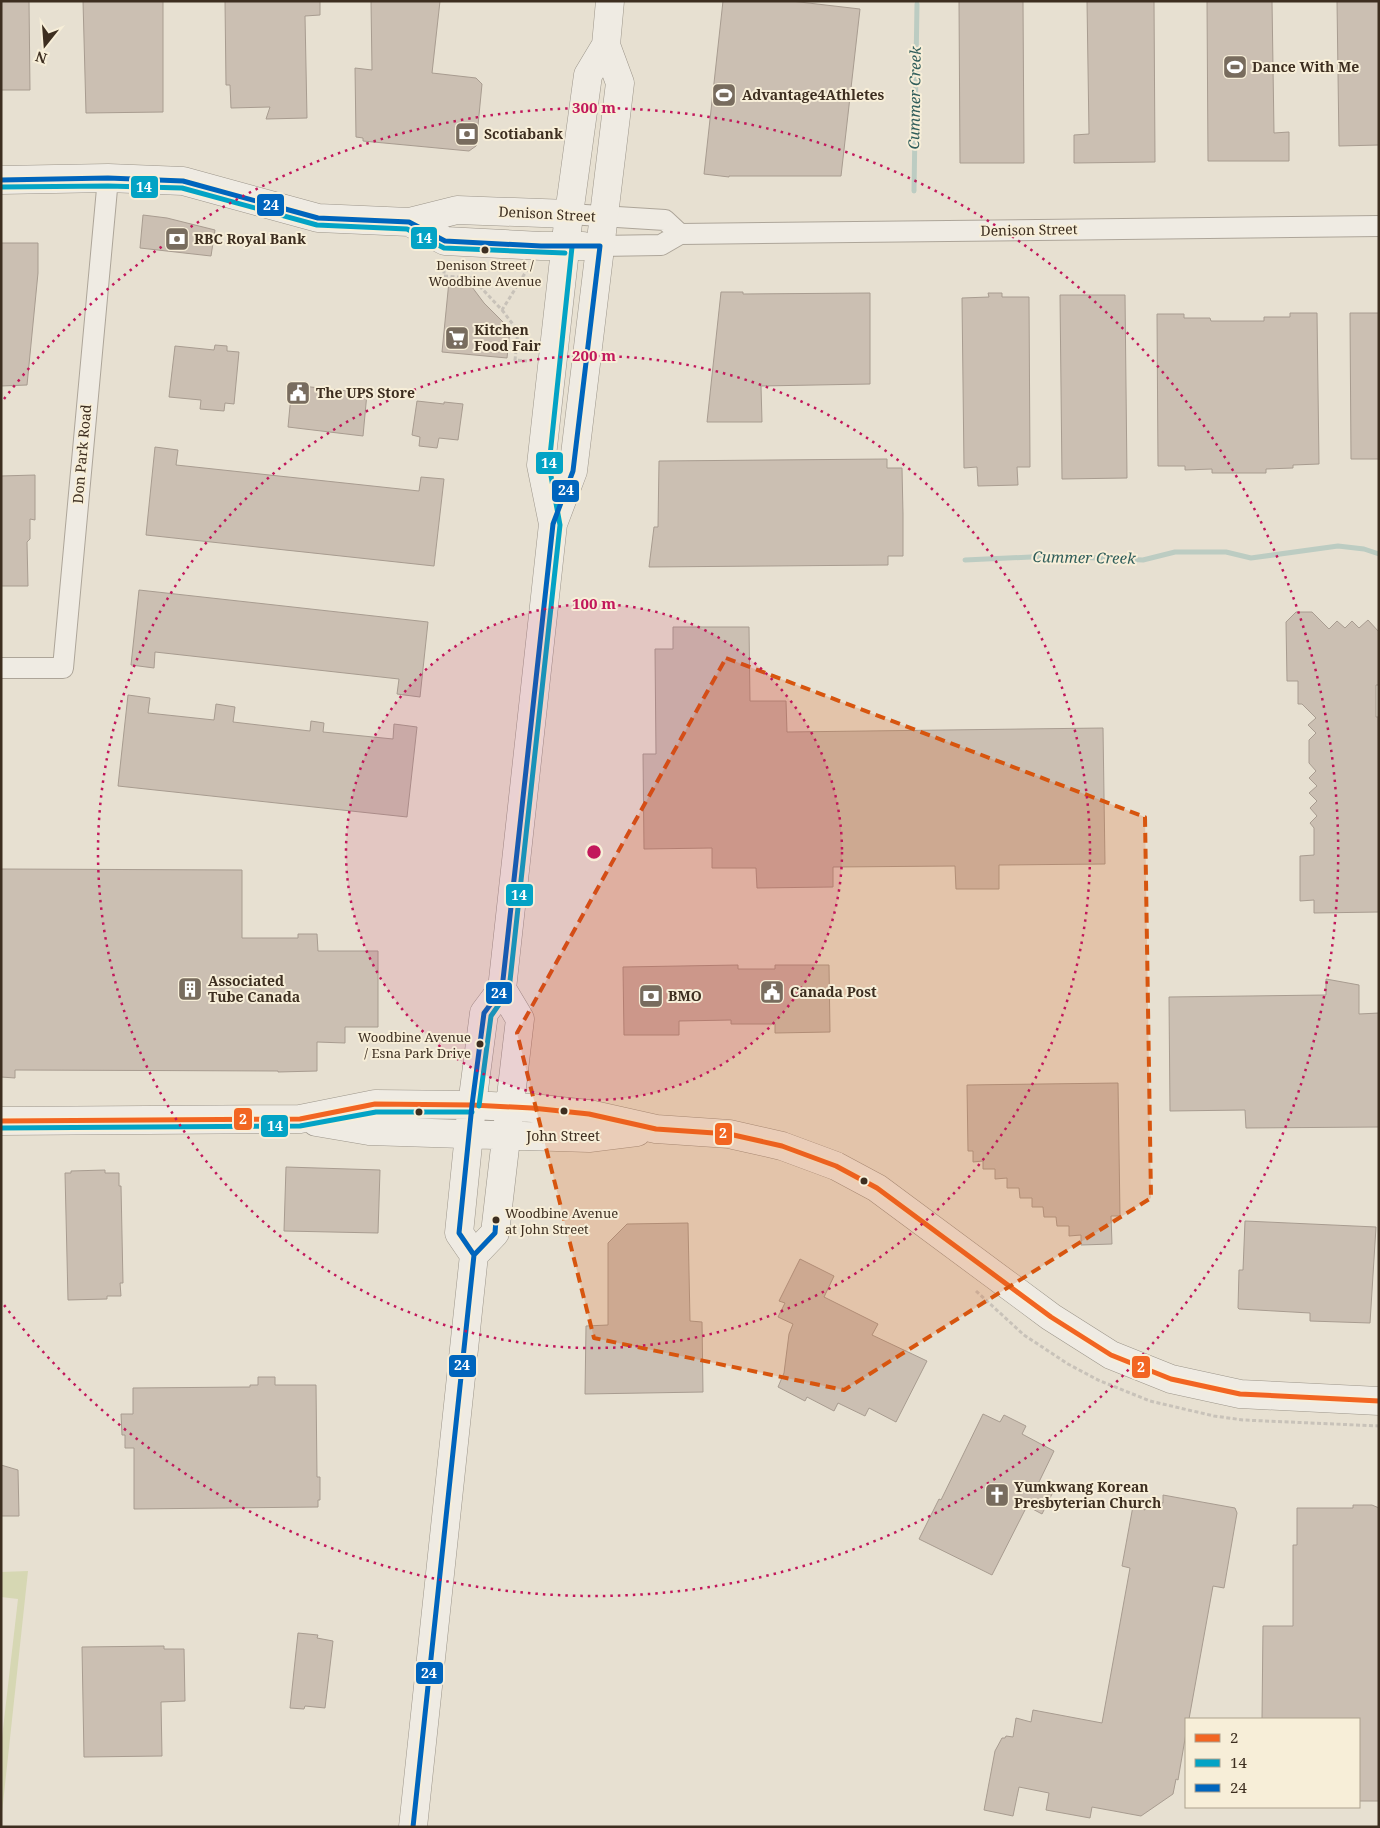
<svg xmlns="http://www.w3.org/2000/svg" width="1380" height="1828" font-family="'Noto Serif',serif">
  <style>
    .green { fill: #d6d7b3 }
    .lines { fill: none; stroke-linecap: round; stroke-linejoin: round }
    .stream { stroke: #bcccc2; stroke-width: 5 }
    .building { fill: #cbbfb2; stroke: #a89c90 }
    .street-casing { stroke: #ada599; stroke-width: 22 }
    .secondary-casing { stroke: #9c958a; stroke-width: 29 }
    .path { stroke: #c8c2b9; stroke-width: 3; stroke-dasharray: 4 2.5; stroke-linecap: butt }
    .street { stroke: #efebe3; stroke-width: 20 }
    .secondary { stroke: #efebe3; stroke-width: 28 }
    .bus-1-casing { stroke: #f7eed8; stroke-width: 9 }
    .bus-2-casing { stroke: #f7eed8; stroke-width: 9 }
    .bus-3-casing { stroke: #f7eed8; stroke-width: 9 }
    .bus-1 { stroke: #f26522; stroke-width: 5 }
    .bus-2 { stroke: #03a3c5; stroke-width: 5 }
    .bus-3 { stroke: #0065bd; stroke-width: 5 }
    .marked { fill: #d7550e; fill-opacity: 0.2; stroke: #d7550e; stroke-width: 4; stroke-dasharray: 10 6; stroke-linejoin: round }
    .ring { fill: none; stroke: #c2185b; stroke-width: 2.5; stroke-dasharray: 2.5 5 }
    .bus-dot { fill: #3d2e20; stroke: #f7eed8; stroke-width: 2 }
    .labels { text-anchor: middle; stroke-width: 4; stroke-linejoin: round; paint-order: stroke }
    .bus-label { font-size: 13px; fill: #3d2e20; stroke: #f7eed8 }
    .poi-label { font-size: 14px; font-weight: bold; fill: #3d2e20; stroke: #f7eed8; text-anchor: start }
    .street-label { font-size: 14px; fill: #3d2e20; stroke: #f7eed8 }
    .water-label { font-size: 15px; font-style: italic; fill: #2f5d5a; stroke: #f7eed8 }
    .centre { fill: #c2185b; stroke: #f7eed8; stroke-width: 2.5 }
    .ring-label { font-size: 15px; text-anchor: middle; font-weight: bold; fill: #c2185b; stroke: #f7eed8; stroke-width: 4; stroke-linejoin: round; paint-order: stroke }
    .line-badge { stroke: #f7eed8; stroke-width: 2 }
    .badge-label { font-size: 14px; text-anchor: middle; font-weight: bold; fill: #fff }
  </style>
  <rect width="100%" height="100%" fill="#e7e0d1"/>
  <path class="green" d="M28,1571l-27,251v-76l17,-147 -17,-2v-25z"/>
  <g class="lines">
    <path class="stream" d="M914,191l3,-187
      M965,560l86,-4 92,4 32,-8h51l25,6 87,-12 26,3 15,5"/>
  </g>
  <path class="building" d="M1,1h28l1,89h-29z
    M83,1h80v111l-77,1z
    M225,1h95v14l-15,1 2,102 -41,1 4,-12 -39,1 -1,-23h-4z
    M371,1h69l-8,72 44,5 6,6 -6,62 -7,5 -106,-10v-3l-7,-1 -1,-69 17,2z
    M723,1h68l69,8 -19,167h-112v1l-25,-3z
    M959,1h64l1,162h-64z
    M1087,1h67l1,161 -81,1v-28l15,-1z
    M1207,1h65l2,132 15,-1v29h-81z
    M1337,1h42v144l-40,1z
    M143,215l24,3 48,12 -4,26 -71,-8z
    M1,243h37v30l-11,112 -26,1z
    M449,281l20,2 15,20 26,26 -3,29 -65,-6z
    M721,292h22v2l127,-1v91l-109,2 1,36h-55z
    M988,293h14v4h27l1,170h-13l1,18 -40,1 -1,-19 -13,1 -2,-170 27,-1z
    M1060,295h65l2,183 -65,1z
    M1290,313h27l2,151 -26,1v3l-27,1v4h-54v-4l-27,1v-4h-27l-1,-152h27v4h26l1,3h53v-4h26z
    M1350,313h29v146h-28z
    M215,345l12,1v5l12,1 -5,52 -9,-1 -1,8 -24,-2 1,-9 -32,-3 6,-51 39,4z
    M292,385l75,8 -4,43 -75,-9z
    M417,401l27,3v-2l19,2 -5,36 -19,-2 -2,10 -18,-2 1,-9 -8,-2z
    M155,447l23,3 -2,15 243,26 2,-14 23,2 -10,87 -288,-31z
    M887,459v9h15l1,46v42h-15v9l-239,2 5,-40h4l1,-66z
    M35,475v45l-5,-1v20l-3,3 1,44h-27v-110z
    M139,590l289,32 -8,75 -23,-3 2,-15 -244,-27 -1,16 -23,-3z
    M1296,612h16l17,17 8,-8 8,7 7,-7 7,7 9,-8 11,12v53h-3v32h2l1,195 -65,1v-13l-14,1v-45l14,-1v-27l-4,-5 7,-7 -7,-8 7,-7 -8,-8 8,-7 -8,-8 7,-7 -7,-8v-23l7,-7 -8,-8 8,-7 -14,-14h-4v-23h-11l-1,-59z
    M673,627h76l1,74h36l1,31 316,-4 2,136 -106,1v24h-43l-1,-23 -122,1v20l-76,1 -1,-20h-44v-20l-68,1 -1,-95h13l-1,-105h18z
    M128,695l22,3 -2,15 66,7 2,-16 19,3 -2,15 77,9 1,-10 13,2 -1,9 70,7 1,-15 23,3 -10,90 -289,-31z
    M1,869l241,1v68h56v-4h19l1,17h60v76h-33v16l-28,-1v29l-39,1v-1l-263,-1v8l-14,-1z
    M738,965v4h37v-4h54l1,67 -55,1v-9h-44v-4l-52,1v14h-55l-1,-68z
    M1326,979l33,6v29l20,-1v114l-133,1 -1,-18 -75,1 -1,-114 157,-2z
    M1118,1083l2,133h-9l1,28 -31,1v-10l-12,1v-10h-12l-1,-9h-12l-1,-10h-11v-9h-12l-1,-10h-12v-10l-12,1v-10h-12v-8l-10,1v-11h-5l-1,-66z
    M286,1167l94,3 -2,63 -94,-2z
    M105,1170v3h14v13h2l2,97h-3l1,13h-14v3l-39,1 -3,-127h6v-2z
    M1245,1221l131,6 -6,96 -60,-2v-8l-71,-4 -1,-1 1,-38h4z
    M688,1223l2,98 12,1 1,70 -118,2 1,-68 22,-1v-82l19,-19z
    M800,1259l34,17 -10,21 54,27 -6,11 55,26 -31,61 -27,-14 -4,8 -27,-13 -4,8 -27,-14 -2,4 -27,-14 6,-14 5,-39 4,-10 -15,-7 7,-14 -6,-2z
    M258,1377h17v8h41l1,92h3v23h-2v7l-184,2v-61h-9v-13h-3l-1,-21h12v-26l117,-1v-2h8z
    M983,1414l17,8 4,-7 22,11 -4,8 32,17 -16,33 15,8 -11,22 -15,-8 -35,69 -73,-36 20,-40 2,1z
    M1,1465l17,5 1,46h-18z
    M1163,1495l72,13 2,5 -13,75 -11,-2 -24,133h-3v14l-8,47 -2,-1 -3,15 -32,22 -49,-9 -2,11 -44,-8 3,-17 -30,-6 -6,29 -29,-6 11,-59 7,-13h3l1,-2 7,1 3,-19 15,4 2,-12 69,13 28,-155 -8,-2 11,-60 12,4 2,-11 16,4z
    M1353,1505h19l7,3v293h-20v-82h-97l1,-93h30v-81h4v-37h56z
    M298,1633l20,2 -1,3 16,3 -8,67 -20,-2 -1,3 -14,-1z
    M164,1646v3h20l1,52 -24,1 1,54 -78,1 -2,-110z"/>
  <g class="lines">
    <defs>
      <path id="street" d="M569,214l96,6 15,14
        M600,246l61,-1 19,-11 699,-8
        M1,668h62l45,-490"/>
      <path id="secondary" d="M1,180l107,-2 75,3 135,37 91,4 48,-12 112,4
        M409,222l36,19 96,5h42
        M553,524l-12,-59 28,-251 19,-139 18,-30 4,-44
        M1,1121l299,-2 75,-15 97,1 60,3 57,6 67,15 73,5 53,12 54,20 41,22 174,129 60,38 60,24 69,15 139,7
        M316,1122l53,9 220,7 48,-6
        M474,1255l-15,-22 13,-128 12,-92 18,-24 51,-465 20,-53 47,-388 -14,-38
        M413,1827l61,-572 21,-22 25,-214 -18,-30"/>
    </defs>
    <use href="#street" class="street-casing"/>
    <use href="#secondary" class="secondary-casing"/>
    <path class="path" d="M444,263v13l28,2 30,32 25,-40
      M502,310l16,21 -3,29 12,1
      M976,1291l48,44 44,29 30,16 52,21 64,15 29,4 136,6"/>
    <use href="#street" class="street"/>
    <use href="#secondary" class="secondary"/>
    <defs>
      <path id="bus-1" d="M1,1121l299,-2 75,-15 97,1 60,3 57,6 67,15 73,5 53,12 54,20 41,22 174,129 60,38 60,24 69,15 139,7"/>
      <path id="bus-2" d="M1,187l107,-1 74,2 135,37 90,4 37,19 121,5
        M479,1106l12,-90 18,-26 51,-465 -11,-60 23,-218
        M1,1128l299,-2 76,-14h96"/>
      <path id="bus-3" d="M1,180l107,-2 75,3 135,37 91,4 36,19 96,5h59l-27,225 -20,53 -51,465 -18,24 -12,92 -13,128 15,22
        M413,1827l61,-572 21,-22 1,-13"/>
    </defs>
    <use href="#bus-1" class="bus-1-casing"/>
    <use href="#bus-2" class="bus-2-casing"/>
    <use href="#bus-3" class="bus-3-casing"/>
    <use href="#bus-1" class="bus-1"/>
    <use href="#bus-2" class="bus-2"/>
    <use href="#bus-3" class="bus-3"/>
  </g>
  <path class="marked" d="M726,658l419,159 6,381 -307,192 -250,-52 -77,-305z"/>
  <circle cx="594" cy="852" r="248" fill="#c2185b" fill-opacity=".12"/>
  <g class="ring">
    <circle cx="594" cy="852" r="248"/>
    <circle cx="594" cy="852" r="496"/>
    <path d="M4 399A744 744 0 1 1 4 1305"/>
  </g>
  <defs>
    <symbol id="stadium-square" viewBox="-11 -11 22 22"><rect x="-9" y="-9" width="18" height="18" rx="4" fill="#786c5e" stroke="#f7eed8"/><path d="M0-5a6.5 5 0 1 0 0 10a6.5 5 0 1 0 0-10ZM-3.5-1.8h7v3.6h-7Z" fill="#fff"/></symbol>
    <symbol id="bank-square" viewBox="-11 -11 22 22"><rect x="-9" y="-9" width="18" height="18" rx="4" fill="#786c5e" stroke="#f7eed8"/><path d="M-6-4H6V4H-6ZM0-2.3a2.3 2.3 0 1 0 0 4.6a2.3 2.3 0 1 0 0-4.6Z" fill="#fff"/></symbol>
    <symbol id="supermarket-square" viewBox="-11 -11 22 22"><rect x="-9" y="-9" width="18" height="18" rx="4" fill="#786c5e" stroke="#f7eed8"/><path d="M-6-5.5h2.5l.6 2H6L4.5 2H-2.5L-4.4-4H-6ZM-1.5 3.2a1.3 1.3 0 1 0 .1 0ZM3 3.2a1.3 1.3 0 1 0 .1 0Z" fill="#fff"/></symbol>
    <symbol id="civic-square" viewBox="-11 -11 22 22"><rect x="-9" y="-9" width="18" height="18" rx="4" fill="#786c5e" stroke="#f7eed8"/><path d="M-.6-6.5H3V-4.5H.6V-3L4-1V1h2V6H-6V1h2V-1L-.6-3ZM-1.2 2.5V6h2.4V2.5Z" fill="#fff"/></symbol>
    <symbol id="building-square" viewBox="-11 -11 22 22"><rect x="-9" y="-9" width="18" height="18" rx="4" fill="#786c5e" stroke="#f7eed8"/><path d="M-4-6H4V6H1V3H-1V6H-4ZM-2.5-4.3h1.7v1.8h-1.7ZM.8-4.3h1.7v1.8H.8ZM-2.5-1h1.7V.8h-1.7ZM.8-1h1.7V.8H.8Z" fill="#fff"/></symbol>
    <symbol id="church-square" viewBox="-11 -11 22 22"><rect x="-9" y="-9" width="18" height="18" rx="4" fill="#786c5e" stroke="#f7eed8"/><path d="M-1.2-6h2.4v3.5h3.3v2.4h-3.3V6h-2.4V-.1h-3.3v-2.4h3.3Z" fill="#fff"/></symbol>
  </defs>
  <g fill-rule="evenodd">
    <use href="#stadium-square" x="1221" y="53" width="28" height="28"/>
    <use href="#stadium-square" x="710" y="81" width="28" height="28"/>
    <use href="#bank-square" x="453" y="120" width="28" height="28"/>
    <use href="#bank-square" x="163" y="225" width="28" height="28"/>
    <use href="#supermarket-square" x="443" y="324" width="28" height="28"/>
    <use href="#civic-square" x="284" y="379" width="28" height="28"/>
    <use href="#building-square" x="176" y="975" width="28" height="28"/>
    <use href="#civic-square" x="758" y="978" width="28" height="28"/>
    <use href="#bank-square" x="637" y="982" width="28" height="28"/>
    <use href="#church-square" x="983" y="1481" width="28" height="28"/>
  </g>
  <g class="bus-dot">
    <circle cx="485" cy="250" r="4.5"/>
    <circle cx="480" cy="1044" r="4.5"/>
    <circle cx="564" cy="1111" r="4.5"/>
    <circle cx="419" cy="1112" r="4.5"/>
    <circle cx="864" cy="1181" r="4.5"/>
    <circle cx="496" cy="1220" r="4.5"/>
  </g>
  <g class="labels">
    <g class="bus-label">
      <text x="485" y="270">Denison Street /<tspan x="485" dy="16">Woodbine Avenue</tspan></text>
      <text x="471" y="1042" text-anchor="end">Woodbine Avenue<tspan x="471" dy="16">/ Esna Park Drive</tspan></text>
      <text x="505" y="1218" text-anchor="start">Woodbine Avenue<tspan x="505" dy="16">at John Street</tspan></text>
    </g>
    <g class="poi-label">
      <text x="1252" y="72">Dance With Me</text>
      <text x="742" y="100">Advantage4Athletes</text>
      <text x="484" y="139">Scotiabank</text>
      <text x="194" y="244">RBC Royal Bank</text>
      <text x="474" y="335">Kitchen<tspan x="474" dy="16">Food Fair</tspan></text>
      <text x="316" y="398">The UPS Store</text>
      <text x="208" y="986">Associated<tspan x="208" dy="16">Tube Canada</tspan></text>
      <text x="790" y="997">Canada Post</text>
      <text x="668" y="1001">BMO</text>
      <text x="1014" y="1492">Yumkwang Korean<tspan x="1014" dy="16">Presbyterian Church</tspan></text>
    </g>
    <g class="street-label">
      <text transform="translate(547 214) rotate(3)" y="5">Denison Street</text>
      <text transform="translate(1029 230) rotate(-1)" y="5">Denison Street</text>
      <text transform="translate(82 454) rotate(-85)" y="5">Don Park Road</text>
      <text x="563" y="1141">John Street</text>
    </g>
    <g class="water-label">
      <text transform="translate(915 98) rotate(-89)" y="5">Cummer Creek</text>
      <text transform="translate(1084 558) rotate(1)" y="5">Cummer Creek</text>
    </g>
  </g>
  <circle cx="594" cy="852" r="8" class="centre"/>
  <g class="ring-label">
    <text x="594" y="113">300 m</text>
    <text x="594" y="361">200 m</text>
    <text x="594" y="609">100 m</text>
  </g>
  <g class="line-badge">
    <rect x="130" y="175" width="29" height="24" rx="5" fill="#03a3c5"/>
    <rect x="256" y="193" width="29" height="24" rx="5" fill="#0065bd"/>
    <rect x="410" y="226" width="28" height="24" rx="5" fill="#03a3c5"/>
    <rect x="535" y="451" width="29" height="24" rx="5" fill="#03a3c5"/>
    <rect x="551" y="479" width="29" height="24" rx="5" fill="#0065bd"/>
    <rect x="505" y="883" width="29" height="24" rx="5" fill="#03a3c5"/>
    <rect x="485" y="981" width="28" height="24" rx="5" fill="#0065bd"/>
    <rect x="233" y="1107" width="20" height="24" rx="5" fill="#f26522"/>
    <rect x="260" y="1114" width="29" height="24" rx="5" fill="#03a3c5"/>
    <rect x="714" y="1122" width="19" height="24" rx="5" fill="#f26522"/>
    <rect x="448" y="1354" width="29" height="24" rx="5" fill="#0065bd"/>
    <rect x="1131" y="1355" width="20" height="24" rx="5" fill="#f26522"/>
    <rect x="415" y="1661" width="29" height="24" rx="5" fill="#0065bd"/>
  </g>
  <g class="badge-label">
    <text x="144" y="192">14</text>
    <text x="271" y="210">24</text>
    <text x="424" y="243">14</text>
    <text x="549" y="468">14</text>
    <text x="566" y="495">24</text>
    <text x="519" y="900">14</text>
    <text x="499" y="998">24</text>
    <text x="243" y="1124">2</text>
    <text x="275" y="1131">14</text>
    <text x="723" y="1138">2</text>
    <text x="462" y="1370">24</text>
    <text x="1141" y="1372">2</text>
    <text x="429" y="1678">24</text>
  </g>
  <rect width="1380" height="1828" fill="none" stroke="#3d2e20" stroke-width="5"/>
  <rect x="1185" y="1718" width="175" height="90" fill="#f7eed8" stroke="#ada18e"/>
  <rect x="1195" y="1734" width="25" height="8" fill="#f26522" stroke="#ada18e"/>
  <text x="1230" y="1743" font-size="15" fill="#3d2e20">2</text>
  <rect x="1195" y="1759" width="25" height="8" fill="#03a3c5" stroke="#ada18e"/>
  <text x="1230" y="1768" font-size="15" fill="#3d2e20">14</text>
  <rect x="1195" y="1784" width="25" height="8" fill="#0065bd" stroke="#ada18e"/>
  <text x="1230" y="1793" font-size="15" fill="#3d2e20">24</text>
  <g transform="translate(45 45) rotate(197)" stroke="#f7eed8" stroke-width="4" paint-order="stroke">
  <path d="M0-4L9 19L0 12L-9 19Z" fill="#3d2e20"/>
  <text y="-8" font-size="14" font-weight="bold" text-anchor="middle" fill="#3d2e20">N</text>
  </g>
</svg>
